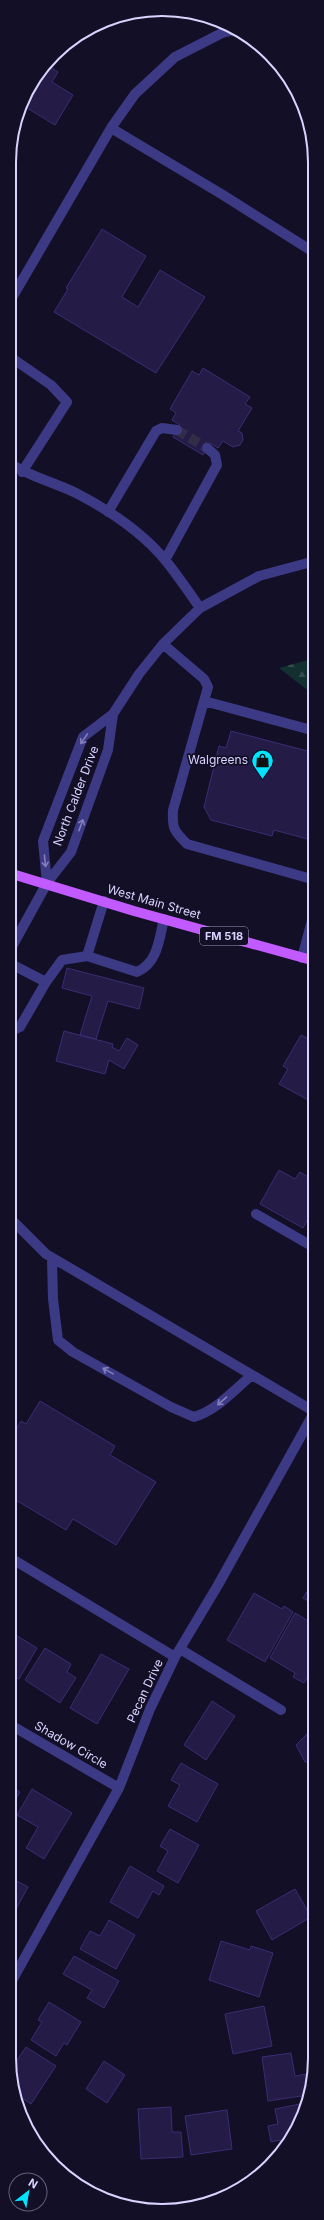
<svg xmlns="http://www.w3.org/2000/svg" width="324" height="2220" font-family="Inter,sans-serif">
  <style>
    .forest { fill: url(#forest-firs) }
    .building { fill: #241b47; stroke: #3b2d73 }
    .lines { fill: none; stroke-linecap: round; stroke-linejoin: round }
    .minor-tunnel { stroke: #312d47; stroke-width: 10; stroke-dasharray: 10 5; stroke-linecap: butt }
    .minor { stroke: #3d3a85; stroke-width: 10 }
    .major { stroke: #c25bff; stroke-width: 10 }
    .oneway { stroke: #837fbc }
    .labels { text-anchor: middle; stroke-width: 3.5; stroke-linejoin: round; paint-order: stroke }
    .shield { fill: #130f26; stroke: #9e99be; stroke-width: 1 }
    .shield-label { font-size: 11px; font-weight: bold; fill: #d9d4ff }
    .poi-label { font-size: 12px; fill: #d9d4ff; stroke: #130f26; text-anchor: end }
    .street-label { font-size: 12px; fill: #d9d4ff; stroke: #130f26 }
    .rim { fill: none; stroke: #d9d4ff; stroke-width: 2 }
  </style>
  <defs>
    <pattern id="forest-firs" width="22" height="20" patternUnits="userSpaceOnUse"><rect width="22" height="20" fill="#12302f"/><path d="M5 1l3.5 6h-7zM16 11l3.5 6h-7z" fill="#344d4e"/></pattern>
  </defs>
  <rect width="100%" height="100%" fill="#130f26"/>
  <path class="forest" d="M315,658v38l-36,-28z"/>
  <path class="building" d="M47,65l11,7 -6,10 21,13 -18,30 -33,-20 3,-11z
    M102,229l44,27 -24,41 16,10 22,-37 45,27 -49,76 -102,-61 14,-23 -2,-1z
    M203,368l47,29 -5,7 7,4 -14,23 4,2 1,7 -3,5 -7,2 -10,-6 -5,7 -8,-5 -7,12 -30,-18 7,-12 -8,-5 4,-7 -6,-4 22,-38 7,4z
    M231,731l84,22v88l-41,-11 -2,6 -61,-16 -7,-13 15,-61 7,2z
    M67,968l77,20 -5,21 -31,-8 -12,38 -16,-4 12,-39 -30,-8z
    M64,1031l49,13 -1,3 7,4 8,-13 11,7 -14,24 -15,-9 -4,14 -49,-13z
    M301,1035l8,4 3,-3 3,1v56l-5,8 -31,-17 9,-15 -5,-3z
    M279,1170l16,9 5,-7 15,9v37l-2,4 -5,-3 -5,9 -43,-24z
    M40,1401l75,45 -5,9 46,27 -40,63 -43,-26 -7,11 -57,-34v-54l12,-21 5,3z
    M315,1579v26l-12,-7z
    M254,1593l28,16 2,-3 9,6 -28,50 -38,-22z
    M295,1613l20,12v38l-11,20 -11,-6 2,-4 -25,-15z
    M9,1631l28,17 -18,31 -10,-5z
    M45,1648l26,16 -4,8 9,6 -16,25 -35,-23z
    M101,1654l28,15 -32,55 -27,-16z
    M212,1701l23,15 -29,44 -22,-15z
    M313,1728l2,2v33l-10,-1 -9,-17z
    M181,1763l37,21 -21,38 -29,-16 12,-21 -9,-5z
    M9,1785l11,7 -11,18z
    M32,1789l40,24 -28,46 -18,-11 12,-21 -21,-12z
    M170,1829l29,16 -21,38 -21,-12 11,-20 -8,-5z
    M130,1866l34,20 -5,9 -6,-4 -15,27 -28,-16z
    M9,1877l19,10 -19,35z
    M295,1889l16,28 -39,23 -16,-29z
    M109,1920l26,15 -19,34 -36,-20 10,-18 10,5z
    M221,1941l29,9 1,-4 22,7 -14,44 -50,-17z
    M74,1956l45,25 -15,27 -17,-10 5,-8 -29,-16z
    M49,2002l32,20 -14,23 -3,-2 -8,13 -25,-16 11,-18 -4,-2z
    M264,2006l8,40 -39,8 -8,-40z
    M26,2047l30,19 -25,38 -15,-10 -5,-25z
    M291,2053l4,23 12,-2 2,15 -1,6 -40,6 -6,-44z
    M104,2061l21,14 -18,28 -21,-14z
    M305,2103l-6,22 -18,24 -1,-9 -9,2 -3,-16 10,-2 -3,-15z
    M171,2107l1,25h9l2,25 -42,2 -3,-50z
    M227,2110l5,39 -41,6 -6,-39z"/>
  <g class="lines">
    <path class="minor-tunnel" d="M177,430l30,18"/>
    <path class="minor" d="M111,128l112,67 92,58
      M9,303l102,-175 24,-34 40,-37 47,-24 12,-3
      M9,356l42,29 16,17 -45,70
      M9,463c21,14 45,19 67,30 31,16 67,40 90,68 12,15 23,31 34,47
      M108,512l48,-81 6,-3 15,2
      M165,560l52,-95 -2,-10 -8,-7
      M163,644l41,35 4,8 -4,14 111,30
      M204,701l-31,109c-1,19 1,21 14,34l128,36
      M47,883l-4,-42 40,-104 30,-23 26,-40 24,-30 37,-36 59,-32 56,-15
      M9,952l38,-69 24,-31 37,-102 5,-36
      M87,956l17,-55
      M302,958l13,-49
      M9,963l37,19
      M9,1032l11,-5 26,-45 16,-22 25,-4 50,16c21,-9 22,-33 27,-53
      M256,1214l59,34
      M9,1217l37,37 269,158
      M52,1258l1,41 5,41 15,12 98,55 23,10c23,-7 40,-27 58,-42
      M9,1557l166,100
      M180,1649l101,61
      M9,1724l110,64
      M9,1986l110,-198 31,-79 25,-52 43,-72 97,-174"/>
    <path class="major" d="M9,873l125,38 181,50"/>
  </g>
  <defs><path id="oneway-shaft" d="M-6 0H5M1.5-3L5.5 0L1.5 3" fill="none" stroke-width="1.6" stroke-linecap="round" stroke-linejoin="round"/></defs>
  <g class="oneway">
    <use href="#oneway-shaft" transform="translate(84 739) rotate(124)"/>
    <use href="#oneway-shaft" transform="translate(81 825) rotate(-70)"/>
    <use href="#oneway-shaft" transform="translate(45 861) rotate(84)"/>
    <use href="#oneway-shaft" transform="translate(108 1371) rotate(-151)"/>
    <use href="#oneway-shaft" transform="translate(222 1401) rotate(139)"/>
  </g>
  <defs>
    <symbol id="shop-pin" viewBox="-11 -11 22 30"><path d="M0 17L-7.5 6A9.5 9.5 0 1 1 7.5 6Z" fill="#00e5ff" stroke="#130f26"/><path d="M-5-2.5h2.3a2.7 3.5 0 0 1 5.4 0H5L5.5 6h-11ZM-1.5-2.5h3a1.5 2.3 0 0 0-3 0Z" fill="#111"/></symbol>
  </defs>
  <g fill-rule="evenodd">
    <use href="#shop-pin" x="250" y="748" width="25" height="34"/>
  </g>
  <g class="labels">
    <rect class="shield" x="200" y="927" width="48" height="18" rx="3"/>
    <g class="shield-label">
      <text x="224" y="940">FM 518</text>
    </g>
    <g class="poi-label">
      <text x="248" y="764">Walgreens</text>
    </g>
    <g class="street-label">
      <text transform="translate(76 796) rotate(-69)" y="4">North Calder Drive</text>
      <text transform="translate(154 902) rotate(16)" y="4">West Main Street</text>
      <text transform="translate(145 1691) rotate(-65)" y="4">Pecan Drive</text>
      <text transform="translate(71 1745) rotate(30)" y="4">Shadow Circle</text>
    </g>
  </g>
  <path d="M0 0H324V2220H0ZM162 16H162A146 146 0 0 1 308 162V2058A146 146 0 0 1 162 2204H162A146 146 0 0 1 16 2058V162A146 146 0 0 1 162 16Z" fill="#130f26" fill-rule="evenodd"/>
  <path class="rim" d="M162 16H162A146 146 0 0 1 308 162V2058A146 146 0 0 1 162 2204H162A146 146 0 0 1 16 2058V162A146 146 0 0 1 162 16Z"/>
  <g transform="translate(28 2192) rotate(31)"><circle r="19" fill="#130f26" stroke="#625e7d"/>
  <path d="M0-3L7 15L0 10L-7 15Z" fill="#00e5ff"/>
  <text y="-6" font-size="11" font-weight="bold" text-anchor="middle" fill="#d9d4ff">N</text>
  </g>
</svg>
